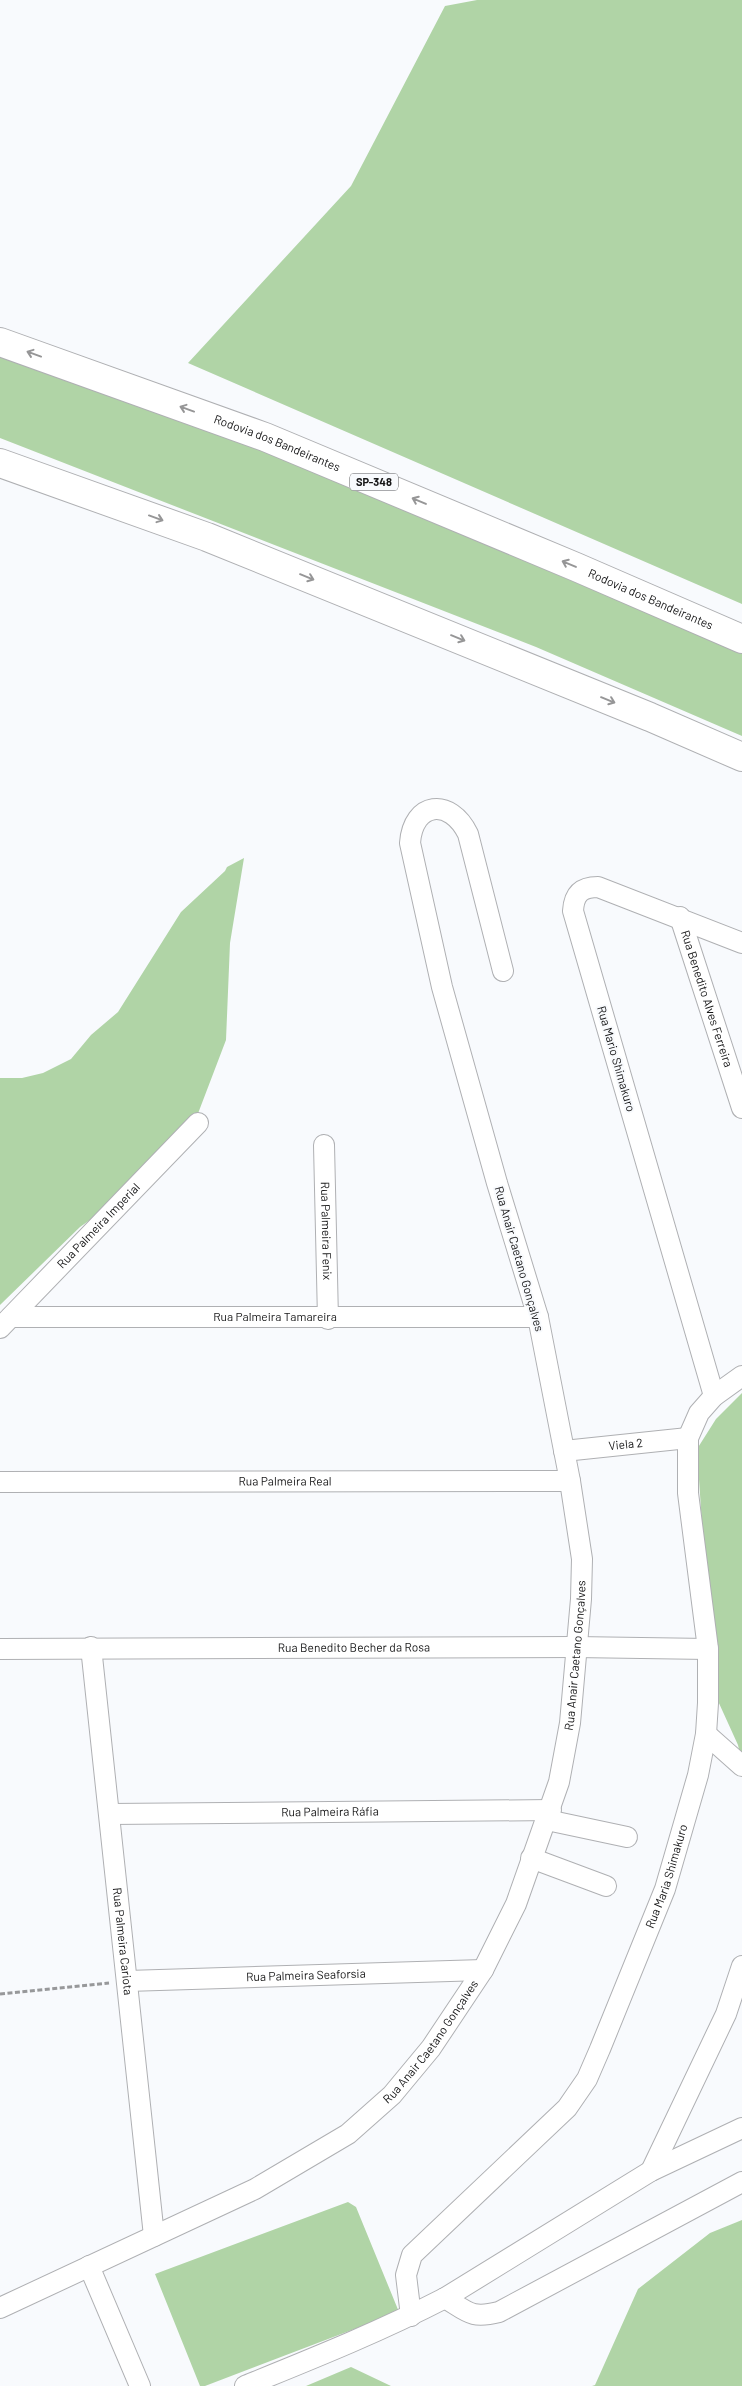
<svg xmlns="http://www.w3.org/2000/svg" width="742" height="2386" font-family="Barlow,sans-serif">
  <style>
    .green { fill: #b0d4a6 }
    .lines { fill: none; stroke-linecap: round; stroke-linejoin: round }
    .minor-casing { stroke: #afb0b3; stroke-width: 22 }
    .highway-casing { stroke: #afb0b3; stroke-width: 30 }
    .path { stroke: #97989a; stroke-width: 3; stroke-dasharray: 5 2.5; stroke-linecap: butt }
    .minor { stroke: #fff; stroke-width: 20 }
    .highway { stroke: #fff; stroke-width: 28 }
    .oneway { stroke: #969697 }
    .labels { text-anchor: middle; stroke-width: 4; stroke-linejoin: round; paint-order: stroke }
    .shield { fill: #f8fafd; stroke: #5a5a5c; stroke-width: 1 }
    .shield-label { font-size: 11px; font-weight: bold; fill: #161617 }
    .street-label { font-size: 12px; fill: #161617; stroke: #f8fafd }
  </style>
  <rect width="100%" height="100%" fill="#f8fafd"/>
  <path class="green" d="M477,0h265v604l-554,-241 163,-177 94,-180z
    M0,355l223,78 519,220v83l-206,-89 -536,-209z
    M244,858l-14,85 -4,97 -32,84 -41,51 -73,52 -80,78v-227h22l21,-5 28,-14 20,-24 27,-23 63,-100 44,-41 2,-4z
    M742,1393v370l-4,-18 -25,-55 -16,-241 19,-30z
    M348,2202l8,5 43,105 -194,74h-5l-45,-112z
    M742,2220v166h-150l3,-1 43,-96 72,-56z
    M351,2367l40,19h-85z"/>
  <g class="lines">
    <defs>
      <g id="minor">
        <path id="s1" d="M680,917l62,191"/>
        <path id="s2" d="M324,1145l4,174"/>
        <path id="s3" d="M11,1317h527"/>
        <path id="s4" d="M0,1328l198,-205"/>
        <path d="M714,1396l-141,-485c1,-17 8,-24 25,-24l144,56"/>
        <path id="s5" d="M564,1451l124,-13"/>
        <path id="s6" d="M0,1482l570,-1"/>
        <path id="s7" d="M91,1647l63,589"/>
        <path id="s8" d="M0,1649l575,-2 133,2"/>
        <path d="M706,1734l36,32"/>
        <path id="s9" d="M110,1814l441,-4"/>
        <path d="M547,1820l80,17"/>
        <path d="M531,1858l75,28"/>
        <path id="s10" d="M127,1981l356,-11"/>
        <path d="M651,2171l75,-157 16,-48"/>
        <path d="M89,2266l51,120"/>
        <path d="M445,2298c23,14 26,21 54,14l243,-130"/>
        <path id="s11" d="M0,2308l255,-119 93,-55 44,-39 39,-47 52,-78 33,-66 43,-122 11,-59 11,-124 1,-40 -12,-78 -32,-164 -41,-134 -55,-196 -32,-144c3,-41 40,-46 58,-9l35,137"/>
        <path id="s12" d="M411,2316l-5,-41 6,-20 155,-147 20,-29 13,-30 65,-160 33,-114 8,-41 2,-31v-54l-20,-156v-55l11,-25 15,-17 28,-20"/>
        <path d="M245,2386c69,-28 134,-54 200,-88l206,-127 91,-43"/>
      </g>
      <g id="highway">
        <path id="s13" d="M0,342l265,95 311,130 166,72"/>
        <path d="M0,463l207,74 443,180 92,40"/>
      </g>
    </defs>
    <use href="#minor" class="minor-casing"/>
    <use href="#highway" class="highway-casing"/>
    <path class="path" d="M0,1994l109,-11"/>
    <use href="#minor" class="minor"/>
    <use href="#highway" class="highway"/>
  </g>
  <defs><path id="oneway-shaft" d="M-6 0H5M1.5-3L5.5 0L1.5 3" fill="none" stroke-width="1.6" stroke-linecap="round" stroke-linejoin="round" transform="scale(1.25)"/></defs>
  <g class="oneway">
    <use href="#oneway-shaft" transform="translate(34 354) rotate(-160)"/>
    <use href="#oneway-shaft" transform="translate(187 409) rotate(-160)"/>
    <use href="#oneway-shaft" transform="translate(419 501) rotate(-157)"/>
    <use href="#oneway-shaft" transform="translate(156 518) rotate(20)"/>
    <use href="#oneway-shaft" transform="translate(569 564) rotate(-157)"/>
    <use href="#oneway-shaft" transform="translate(307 577) rotate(22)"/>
    <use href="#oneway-shaft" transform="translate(458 638) rotate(22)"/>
    <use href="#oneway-shaft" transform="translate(608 700) rotate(22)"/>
  </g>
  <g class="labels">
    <rect class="shield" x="350" y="473.5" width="48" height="17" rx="4"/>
    <g class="shield-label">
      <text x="374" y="486">SP-348</text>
    </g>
    <g class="street-label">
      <text dy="4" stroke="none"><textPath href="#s13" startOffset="295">Rodovia dos Bandeirantes</textPath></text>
      <text dy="4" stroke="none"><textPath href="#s13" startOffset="700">Rodovia dos Bandeirantes</textPath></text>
      <text dy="4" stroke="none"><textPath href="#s1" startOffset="86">Rua Benedito Alves Ferreira</textPath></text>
      <text transform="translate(616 1059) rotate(74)" y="4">Rua Mario Shimakuro</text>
      <text dy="4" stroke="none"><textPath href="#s4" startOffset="142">Rua Palmeira Imperial</textPath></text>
      <text dy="4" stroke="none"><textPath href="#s2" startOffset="86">Rua Palmeira Fenix</textPath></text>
      <text transform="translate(519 1259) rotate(74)" y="4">Rua Anair Caetano Gonçalves</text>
      <text dy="4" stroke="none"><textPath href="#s3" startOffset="264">Rua Palmeira Tamareira</textPath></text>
      <text dy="4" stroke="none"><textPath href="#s5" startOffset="62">Viela 2</textPath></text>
      <text dy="4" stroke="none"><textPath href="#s6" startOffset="285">Rua Palmeira Real</textPath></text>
      <text dy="4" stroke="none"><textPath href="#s8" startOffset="354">Rua Benedito Becher da Rosa</textPath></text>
      <text dy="4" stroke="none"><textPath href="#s11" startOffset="934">Rua Anair Caetano Gonçalves</textPath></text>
      <text dy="4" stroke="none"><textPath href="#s9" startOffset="220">Rua Palmeira Ráfia</textPath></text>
      <text dy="4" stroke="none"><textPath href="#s12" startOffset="529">Rua Maria Shimakuro</textPath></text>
      <text dy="4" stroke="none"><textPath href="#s7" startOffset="296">Rua Palmeira Cariota</textPath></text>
      <text dy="4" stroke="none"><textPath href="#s10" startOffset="179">Rua Palmeira Seaforsia</textPath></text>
      <text dy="4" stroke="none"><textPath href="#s11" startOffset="514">Rua Anair Caetano Gonçalves</textPath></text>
    </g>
  </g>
</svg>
